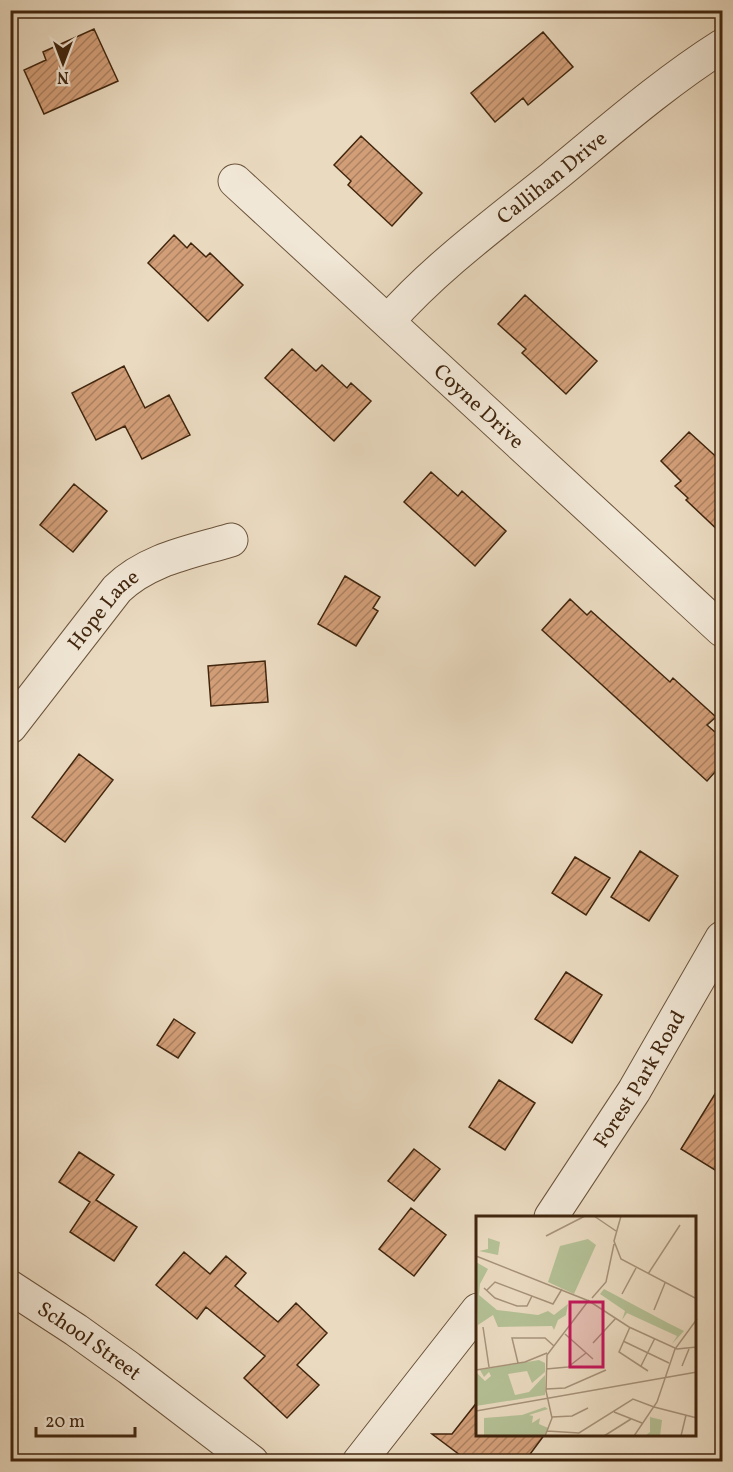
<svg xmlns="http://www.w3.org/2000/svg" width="733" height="1472" font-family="Vollkorn,serif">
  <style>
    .building { fill: url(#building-hatch); stroke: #41260e; stroke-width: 1.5 }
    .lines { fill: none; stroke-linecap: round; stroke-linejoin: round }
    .minor-casing { stroke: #6b533a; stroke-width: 35 }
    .tertiary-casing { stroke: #6b533a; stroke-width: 35 }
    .minor { stroke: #f1e7d6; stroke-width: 33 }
    .tertiary { stroke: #f1e7d6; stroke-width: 33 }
    .labels { text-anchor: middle; stroke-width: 6; stroke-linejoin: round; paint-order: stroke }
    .street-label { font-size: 21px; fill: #41260e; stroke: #f1e7d6 }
    .inset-road { fill: none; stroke: #a69279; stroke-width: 1.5 }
    .view { fill: #c2185b; fill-opacity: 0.15; stroke: #c2185b; stroke-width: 3 }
    .inset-edge { fill: none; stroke: #41260e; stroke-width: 3 }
  </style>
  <defs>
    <pattern id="building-hatch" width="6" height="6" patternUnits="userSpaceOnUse" patternTransform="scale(1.5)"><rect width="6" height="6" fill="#d29e78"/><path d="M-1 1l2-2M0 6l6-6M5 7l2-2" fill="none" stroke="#ac8161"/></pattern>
  </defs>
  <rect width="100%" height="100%" fill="#eadac0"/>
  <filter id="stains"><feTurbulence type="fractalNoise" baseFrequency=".00333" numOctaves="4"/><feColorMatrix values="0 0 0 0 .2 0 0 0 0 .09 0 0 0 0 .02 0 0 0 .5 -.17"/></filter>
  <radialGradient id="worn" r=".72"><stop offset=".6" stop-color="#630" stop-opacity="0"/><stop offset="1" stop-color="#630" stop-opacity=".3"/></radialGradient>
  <path class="building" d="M94,29l24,52 -74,33 -20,-44 22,-10 -3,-8z
    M543,32l30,35 -45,38 -5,-7 -28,24 -24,-29z
    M361,136l61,57 -30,33 -44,-41 3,-4 -17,-16z
    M174,235l13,13 4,-5 15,14 4,-4 33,32 -35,36 -60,-58z
    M525,295l72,66 -31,33 -44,-41 4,-4 -28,-25z
    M292,349l24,22 6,-6 25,23 4,-5 20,18 -37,40 -69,-63z
    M124,366l21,42 24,-13 21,40 -48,24 -17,-33 -29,14 -24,-47z
    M689,432l34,31v72l-37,-35 2,-2 -13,-12 6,-5 -20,-20z
    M431,472l27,24 4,-5 44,40 -31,35 -71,-64z
    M74,484l33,27 -34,41 -33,-27z
    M345,576l35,21 -7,11 5,3 -22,35 -38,-22z
    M570,599l17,16 4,-4 79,71 3,-4 43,39 -9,8 16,14v24l-16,18 -165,-151z
    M265,661l3,41 -57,4 -3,-40z
    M79,754l34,26 -48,62 -33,-25z
    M640,851l38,25 -29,45 -38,-24z
    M575,857l35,21 -24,37 -34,-22z
    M566,972l36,23 -30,48 -37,-24z
    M174,1019l21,14 -17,25 -21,-13z
    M499,1080l36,23 -30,47 -36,-23z
    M723,1081v94l-42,-26z
    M414,1149l26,20 -26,32 -26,-20z
    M79,1152l35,23 -18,25 41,27 -23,34 -44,-29 20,-30 -31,-20z
    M411,1208l35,27 -32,41 -35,-27z
    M184,1252l26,22 16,-18 20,17 -11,13 43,36 18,-19 31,30 -30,32 22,20 -32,33 -43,-40 21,-22 -59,-49 -9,12 -41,-34z
    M478,1401v33h67l-20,27h-57l-36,-27h20z"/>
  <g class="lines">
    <defs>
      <g id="minor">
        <path id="s1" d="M235,181l487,449"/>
        <path id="s2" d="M388,321c49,-55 108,-98 165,-144 55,-45 109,-93 169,-131"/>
        <path id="s3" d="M10,727l107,-138c31,-30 74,-37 114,-49"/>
      </g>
      <g id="tertiary">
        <path id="s4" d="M551,1217l83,-126 88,-153"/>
        <path id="s5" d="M10,1287l66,43 53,38 123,94"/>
        <path d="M359,1462l119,-152"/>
      </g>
    </defs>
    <use href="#minor" class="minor-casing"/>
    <use href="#tertiary" class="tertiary-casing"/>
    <use href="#minor" class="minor"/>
    <use href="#tertiary" class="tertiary"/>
  </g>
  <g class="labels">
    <g class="street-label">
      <text dy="7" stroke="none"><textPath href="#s2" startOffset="218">Callihan Drive</textPath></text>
      <text dy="7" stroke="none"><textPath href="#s1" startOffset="332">Coyne Drive</textPath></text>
      <text dy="7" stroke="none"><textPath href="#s3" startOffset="150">Hope Lane</textPath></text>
      <text dy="7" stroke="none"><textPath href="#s4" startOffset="164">Forest Park Road</textPath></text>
      <text dy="7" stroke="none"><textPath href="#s5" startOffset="96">School Street</textPath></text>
    </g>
  </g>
  <g transform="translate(476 1216)">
    <rect width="220" height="220" fill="#eadac0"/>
    <path d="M63,144l6,3v9l-13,11 -5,-12 -19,3 7,21 14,-3 16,-17v20l-69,11v-34l9,9 6,-5 -2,-4 -5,5 -4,-7zM69,191l3,2 -19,6 4,1 -1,7 8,-5 -1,6 9,4 -25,8h-39v-18l38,-3zM174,201l12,3 -2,16h-15l5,-4z" fill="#b4c095"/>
    <path d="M12,22l12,4 -2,13 -19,-4 9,-2zM0,46l12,7 -8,15 -1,11 18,15 41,5 10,-4 6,4 14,-11 -2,11 -8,5 -4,10 -2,-4 -54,1 -5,-12 -15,10z" fill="#b4c095"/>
    <path d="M112,23l8,6 -22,49 -26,-12 12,-36zM128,73l64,34 16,8 -12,13 5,-8 -50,-23 -5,7 3,-9 -25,-17zM35,201l11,3 26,8 -4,8h-55l-4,-14z" fill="#b4c095"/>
    <path class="inset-road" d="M118,0l22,15M145,0l-7,25 7,18 76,40M70,20l39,-20M0,40l113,45 40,26 48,22 20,-2M172,58l32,-49M8,72l11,10 22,8h10l5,-10M11,74l8,-8 58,22 9,-15M146,78l14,-26M116,82l14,-16 8,-38M178,94l11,-27M7,111l6,40M154,111l-11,25 29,19M89,118l28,25M147,125l46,22M117,127l23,-25M42,147l-6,-25h33l9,8M165,150l14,-28M206,150l7,-17M70,153l22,-2 18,-14M0,154l49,-8 22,-9M70,173l19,-1 41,-18M178,191l43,11M0,195l221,-39M138,196l28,11M76,201l20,-1 16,-8M71,215l32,2 54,-34 21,8M69,220l7,-18 -6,-27 1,-36 42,-55M128,220l27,-17M158,220l23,-34 18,-53 22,-30M205,220l5,-21"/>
    <path class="view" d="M94,86h33v65h-33z"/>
    <rect width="220" height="220" class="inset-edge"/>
  </g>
  <rect width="733" height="1472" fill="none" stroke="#eadac0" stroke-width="36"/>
  <rect x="12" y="12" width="709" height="1448" fill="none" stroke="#41260e" stroke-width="3"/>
  <rect x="18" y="18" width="697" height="1436" fill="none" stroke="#41260e" stroke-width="1.5"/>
  <g transform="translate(63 63) rotate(180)" stroke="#f1e7d6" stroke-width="4.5" paint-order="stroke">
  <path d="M0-4.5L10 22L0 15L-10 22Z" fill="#41260e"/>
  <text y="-9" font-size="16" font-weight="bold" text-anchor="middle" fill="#41260e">N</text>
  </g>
  <path d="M36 1427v9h99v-9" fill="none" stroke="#41260e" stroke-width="3"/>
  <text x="45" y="1427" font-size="18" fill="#41260e" stroke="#f1e7d6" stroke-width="4.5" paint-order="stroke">20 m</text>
  <rect width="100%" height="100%" filter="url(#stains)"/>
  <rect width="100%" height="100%" fill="url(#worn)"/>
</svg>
